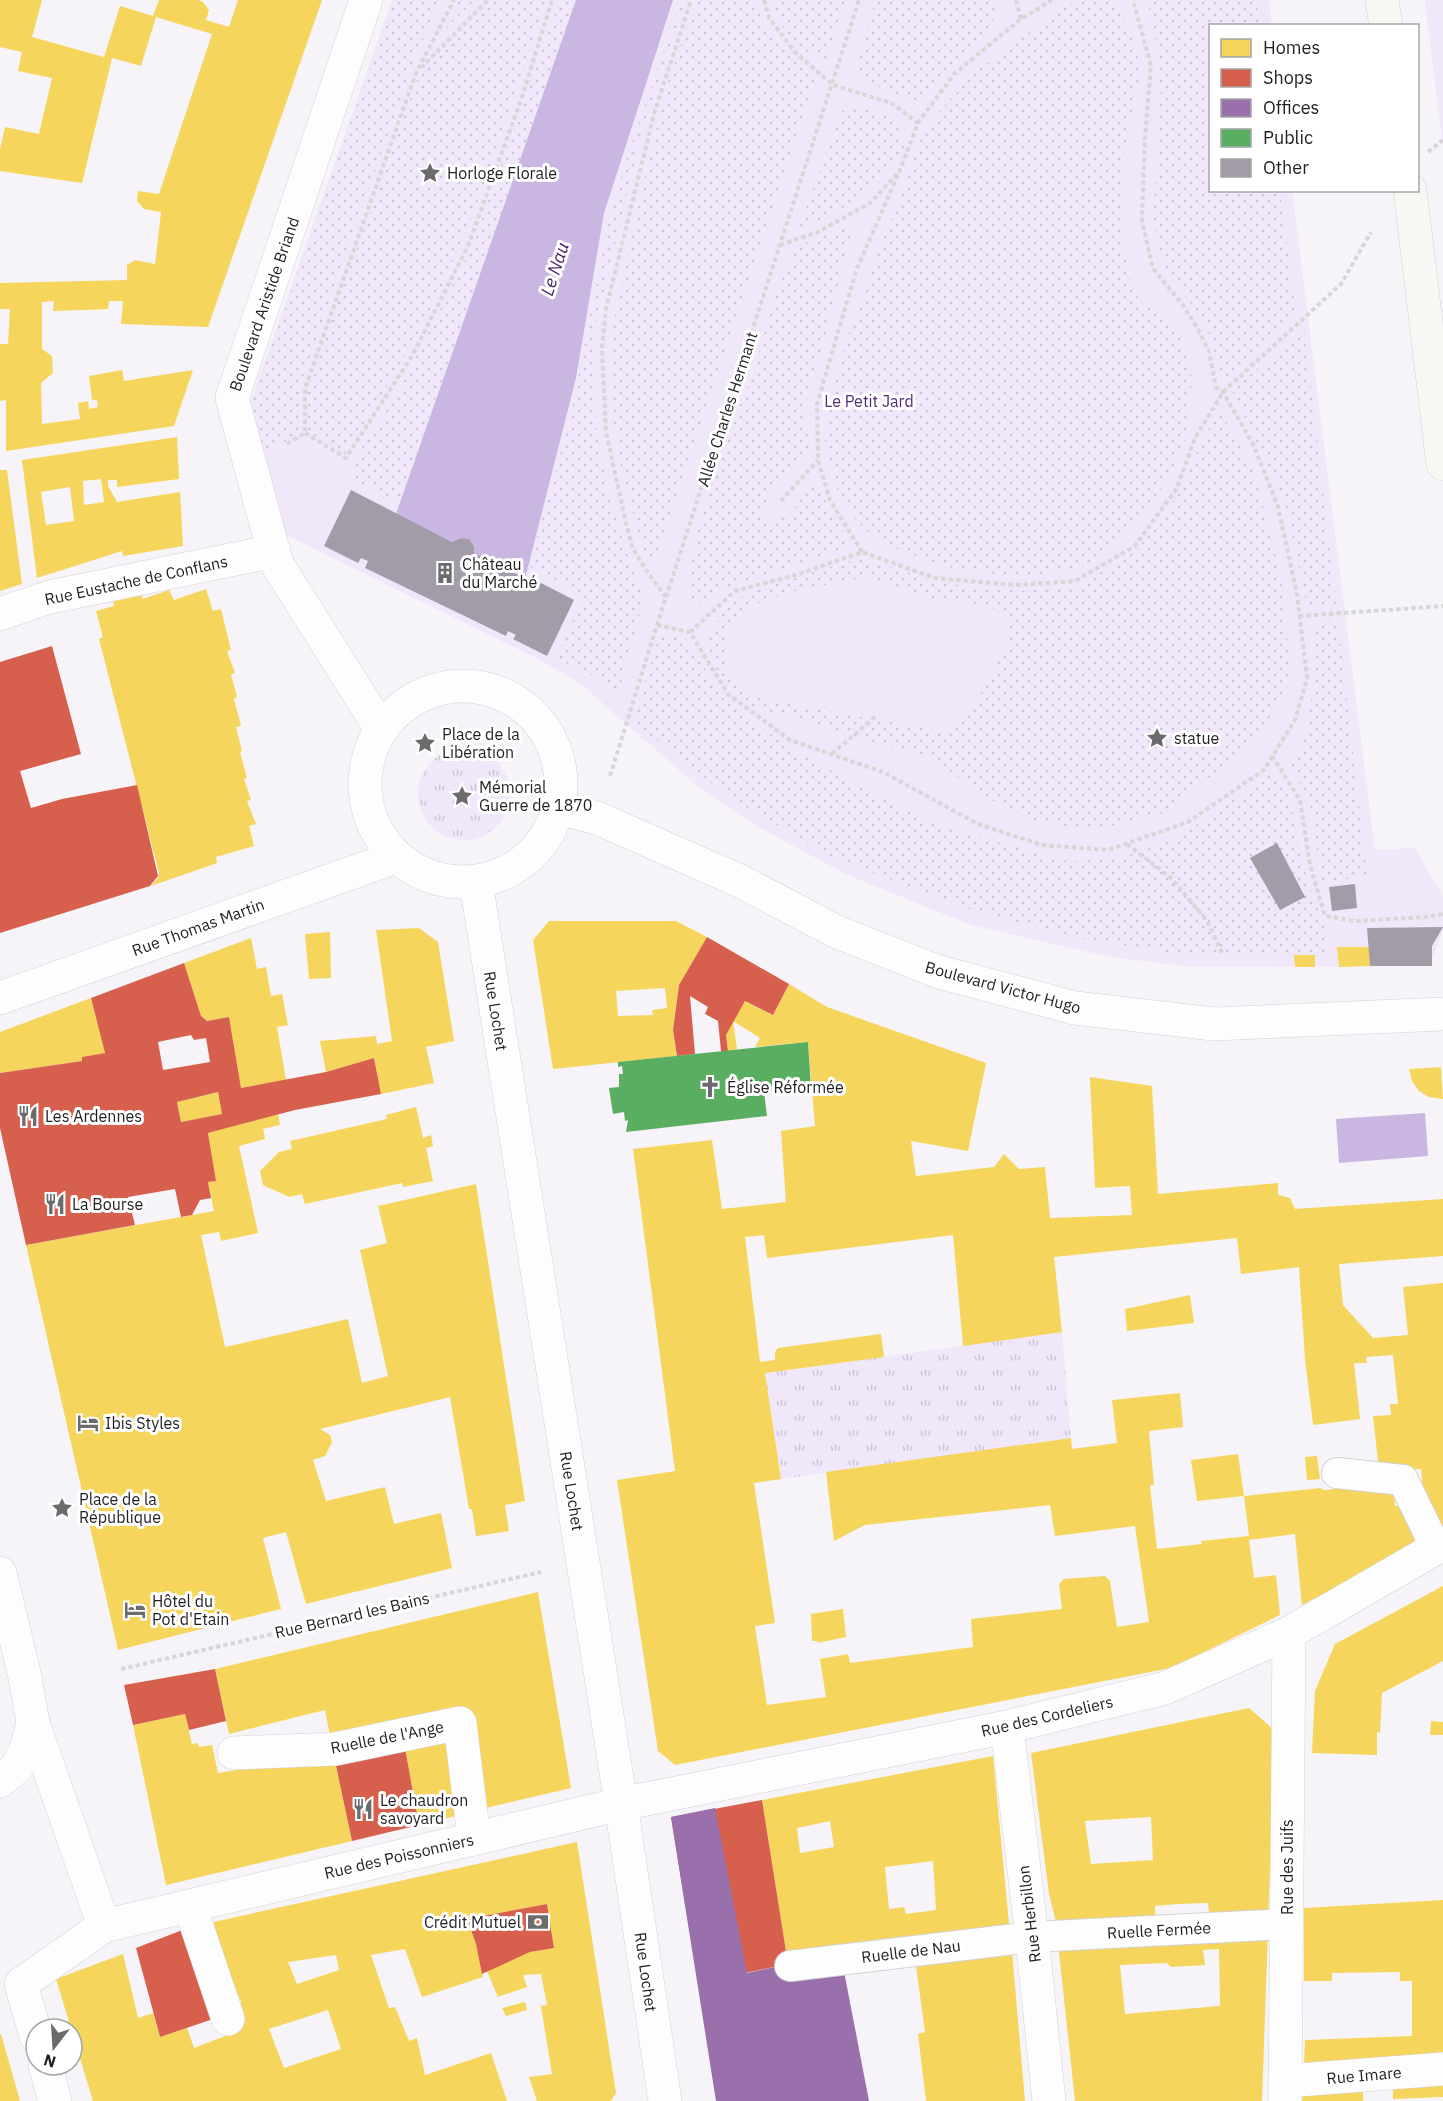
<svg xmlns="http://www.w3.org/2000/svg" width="1443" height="2101" font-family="'IBM Plex Sans',sans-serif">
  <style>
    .grass { fill: url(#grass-tufts) }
    .park { fill: #f0e7fb }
    .garden { fill: url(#garden-dots); fill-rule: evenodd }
    .water { fill: #c9b6e1 }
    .homes { fill: #f6d55c; fill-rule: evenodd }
    .shops { fill: #d6604d; fill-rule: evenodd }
    .offices { fill: #9970ab }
    .public { fill: #5aae61 }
    .building { fill: #a29ca8 }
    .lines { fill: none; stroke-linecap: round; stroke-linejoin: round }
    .lane-casing { stroke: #d3d2d5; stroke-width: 32 }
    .street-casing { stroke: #d3d2d5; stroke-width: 34 }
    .secondary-casing { stroke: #d3d2d5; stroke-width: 34 }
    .path { stroke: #d7d7d8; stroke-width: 4; stroke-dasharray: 4.5 3; stroke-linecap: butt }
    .lane { stroke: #fefdfe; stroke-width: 30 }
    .street { stroke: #fefdfe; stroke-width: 33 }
    .secondary { stroke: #f8f7f4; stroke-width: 33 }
    .labels { text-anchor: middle; stroke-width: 6; stroke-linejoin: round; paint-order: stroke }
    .poi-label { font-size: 16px; fill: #201f22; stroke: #fff; text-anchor: start }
    .street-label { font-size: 16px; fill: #201f22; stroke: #fff }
    .park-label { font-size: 16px; fill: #522d74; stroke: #fff }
    .water-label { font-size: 18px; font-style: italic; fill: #452066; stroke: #fff }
  </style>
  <defs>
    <pattern id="grass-tufts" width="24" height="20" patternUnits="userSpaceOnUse" patternTransform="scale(1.5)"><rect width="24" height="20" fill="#f0e7fb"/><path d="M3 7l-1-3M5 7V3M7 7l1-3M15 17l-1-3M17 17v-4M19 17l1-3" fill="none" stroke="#cec6d7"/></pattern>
    <pattern id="garden-dots" width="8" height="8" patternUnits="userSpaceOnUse" patternTransform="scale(1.5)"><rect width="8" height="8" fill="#f0e7fb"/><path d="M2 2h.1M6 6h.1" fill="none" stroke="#cec6d7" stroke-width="1.8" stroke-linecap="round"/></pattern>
  </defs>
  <rect width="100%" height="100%" fill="#f6f4f8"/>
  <path class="grass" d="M418 794a46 46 0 1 1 92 0a46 46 0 1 1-92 0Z
    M1062,1332l9,106 -290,41 -16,-106z"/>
  <path class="park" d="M392,0h877l3,25 -62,1v164l82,1 83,659 40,-2 28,48v33l-13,37 -238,1 -82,-10 -139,-32 -126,-51 -86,-47 -58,-38 -122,-106 -37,-22 -256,-126 -36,-132z
    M1425,0h18v147z"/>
  <path class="garden" d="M394,0h45l-29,71 -111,317 3,43 -39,24 -11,-53z
    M458,0h17l-30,29z
    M497,0h50c-31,94 -61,189 -102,279 -27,62 -65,118 -100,175l-37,-23 -1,-43 112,-313z
    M560,0h16l-176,500 -4,1 -43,-22 4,-11 -6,-4 44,-66 76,-149z
    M681,0h5l-47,144 -45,188 3,100 14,72 21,64 13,24 -28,106 -30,-27 -32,-12 30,-64 -56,-29 42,-151 39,-199 15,-52z
    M697,0h58l11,32 49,48 -156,472 -6,10 -11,-14 -21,-81 -7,-45 -2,-61 1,-36 29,-136 26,-107z
    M771,0h74l-20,61c-27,-9 -47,-35 -54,-61z
    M876,0h121c2,11 -5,25 -12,34 -13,17 -34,28 -46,46 -6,8 -7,16 -18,19 -21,5 -51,-17 -66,-30z
    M1083,0h28l11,16 14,30 4,28 -18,89 -1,74 12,53 8,13 21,12 15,14 11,26 4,28 -4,30v20l-20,46 -29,40 -23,25 -17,15 -21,10 -52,7 -31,-2 -47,-7 -57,-20 -21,-13 -15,-15 -18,-30 -12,-46 4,-45 19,-62 18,-45 7,-27 35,-86 6,-26 18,-33 48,-51 89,-64z
    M1147,0h109l4,25 -50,1v164l70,1 16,123 -73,68 -17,-58 -41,-55 -12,-48 8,-130 -7,-63z
    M861,109l17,3 18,10 9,24c-20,45 -65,64 -107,85l43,-120z
    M844,226l8,3 -31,123 -18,58 8,42 -43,45 -5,16 9,10 19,-10 23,-33 37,67 -132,43 -18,13 -11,-4 -2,-13 8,-50 15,-51 13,-43 28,-66 22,-76 21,-52z
    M1304,328l32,276 -29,2 -22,-105 -53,-110z
    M1220,410l35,64 26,103 10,102 -36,64 -93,70 -71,18 -56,-10 -58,-28 -44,-36 -91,-23 -38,-14 -48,-12 -10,-5 -20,-19 -14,-22 -4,-20 10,-22 16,-19 20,-10 105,-33 48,14 29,11 88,8 55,-5 58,-36 45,-61 19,-47zM866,577l67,22 54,6 21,12v27l-33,60 -24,29 -173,-31 -27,-7 -24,-26 -1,-12 2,-24 14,-20 10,-9 12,-2 25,-10z
    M1338,619l29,257 -46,7 -9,-73 -21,-44 17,-36 8,-77 -2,-27z
    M660,633l25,4 39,62 61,46 90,50 61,30 134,37 57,-6 48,-17 95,-64 15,11 9,30 7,41 10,35 13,32 6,29 -139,3 -106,-17 -111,-28 -142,-54 -100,-58 -99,-77z"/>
  <path class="water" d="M576,0h97l-69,213 -28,165 -51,201 -51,-26v-7l-5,-7 -8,-1 -9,4 -56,-28z
    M1425,1113l3,43 -89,7 -3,-44z"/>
  <path class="homes" d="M0,0h42l-10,37 72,20 16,-51 33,10 6,-16h39l5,2 6,8 -3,10 23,7 9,-27h84l-114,327 -87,-3 2,-23h-14l-1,8 -55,2 1,-10 -12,1v47l10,7 1,17 -12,10 1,41 38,-5 -2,-16 10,-2 1,8 9,-2 -1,-7h-5l-3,-24 33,-6 2,11 69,-11 -19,56 -168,25v-51l-6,1v-57h8l2,-35h-10v-26l127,-3v-15l8,-5 20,4 6,-52 -17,-3 -7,-8 1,-10 21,3 53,-160 -56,-17 -15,49 -29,-8 -30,125 -82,-12v-22l5,-22 34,7 13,-56 -34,-7 4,-19 -22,-5z
    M177,437l2,42 -62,8v-7h-9v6l9,16 63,-10 3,54 -60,10 -1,-5 -85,27 -15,-118zM101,479l3,23 -20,3 -1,-24zM70,487l4,34 -28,4 -5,-33z
    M0,470h7l15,114 -22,7z
    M139,589l4,10 26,-9 5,10 32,-11 7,22 8,-2 10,41 -4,1 8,22 -4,1 6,23 -3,2 7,27 -5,1 6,24 -2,1 7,26 -3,1 7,21 -4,1 9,23 -7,2 5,20 -38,11 1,6 -66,23 7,-8 1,-5 -60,-234 4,-2 -7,-26 18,-5 -2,-9z
    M549,921h127l31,16 -28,48 -6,45 4,26 -124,13 -20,-129zM665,988l2,20 -15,2 1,5 -35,1 -2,-25z
    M419,928l19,14 16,99 -28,6 8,36 -53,11 -7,-36 -48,14 -6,-31 56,-5 1,8 15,-3 -16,-111z
    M330,932l1,46 -22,1 -4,-45z
    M251,938l6,31 9,-2 5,29 11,-2 6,31 -11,2 9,53 -45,8 -12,-71 -22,4 -6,-5 -17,-53z
    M1337,947h32l1,19 -31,1z
    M1294,955h21v12h-20z
    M789,984l38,23 159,56 -18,88 -57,-10 5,35 78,-9 10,-13 15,15 26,-2 5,51 82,-3 -2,-29 -35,2 -5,-111 62,9 6,108 120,-11v12l12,3 5,11 148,-10v57l-104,8 4,41 30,33 35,-3 -5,-48 40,-4v248l-141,74 -7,-71 -46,6 5,38 22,-3 4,40 -109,53 -496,97 -17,-14 -41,-271 58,-9 -42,-322 79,-9 10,69 64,-7 -5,-71 34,-5 -7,-84 -53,5 5,-9 -27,-17 4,28 -9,2 -2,-16 7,-14 12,-20 28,14zM764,1235l3,23 186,-23 10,111 99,-14 -8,-75 183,-19 4,36 58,-7 6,92 8,66 47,-6 -6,-56h13l-1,-6 27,-2 5,49h-8l1,11 -18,1 6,55 42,-2 3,34 -29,3 -1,-20h-27l-44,4 -2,-2 -77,8 5,40 -48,5 1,3 -45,5 -7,-64h4l-5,-54 34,-4 -3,-34 -68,7 5,43 -45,6 -1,-11 -245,34 8,69 31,-16 185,-20 5,31 80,-10 14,96 -32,5 -7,-46 -5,-5 -41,3 -5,5 3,25 -91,10 2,28 -123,16 -2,-9 -28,5 6,38 -59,8 -12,-79 20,-3 -21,-140 27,-4 -16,-106 119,-16 -3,-23 -103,14 -3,4v8l-15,2 -15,-125z
    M91,998l14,55 -23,4v4l-82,12v-41z
    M1441,1067l2,32 -14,-2 -10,-6 -7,-10 -3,-12z
    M218,1092l4,22 -41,8 -4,-20z
    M416,1107l7,31 8,-3 2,11 -7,2 7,33 -30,6 -1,-4 -97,21 -3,-10 -13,3 -26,-12 -3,-14 19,-19 13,-3 -2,-8 97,-22 -1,-4z
    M278,1114l2,11 -17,4 2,10 -26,7 19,87 -37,8 -2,-9 -18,3 24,112 123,-28 14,64 26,-7 -28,-126 27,-7 -9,-37 98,-22 49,317 -20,4 4,26 -33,5 -4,-27h-3l-19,-112 -130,32 10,6 2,7 -7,14 -12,4 13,41 59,-14 9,37 47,-11 11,55 -146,36 -20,-72 -23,6 18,71 -163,41 -92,-405 188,-34 -6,-29 8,-1 -8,-48z
    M1190,1295l4,28 -67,8 -2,-22z
    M1238,1454l6,42 -47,5 -6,-41z
    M1317,1456l3,23 -13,1 -2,-23z
    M1443,1586v75l-61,32 -2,40 -3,-1v23l-65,-2 3,-62 20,-47z
    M538,1592l33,196 -85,20 -16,-95 -139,28 -6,-31 -96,24 -14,-65z
    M843,1609l3,28 -29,6 1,-2h-6l-1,-27z
    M1249,1708l26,23 -7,190 -58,3 -2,-21 -30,1 -23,2 1,22 -97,6 -10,-40 -18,-141zM1151,1817l2,43 -62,4 -6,-43z
    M185,1714l7,30 6,-1 1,4 13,-2 6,28 55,-9 62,-3 17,80 -186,44 -33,-160z
    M1431,1721l12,1v13h-13z
    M446,1740l10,76 -37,9 -14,-77z
    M993,1756l17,178 -222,30 -26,-164zM830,1821l4,26 -34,6 -3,-25zM933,1861l3,49 -30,4 -2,-7 -15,2 -4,-42z
    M577,1842l39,251 -5,8h-74l-8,-24 23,-3 -11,-68 6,-1 -6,-31 -18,1 4,12 -29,10 -11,-26 43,-19 24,-4 -7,-44 -80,15 9,25 7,33 -61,20 -17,-48 -34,6 18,53 6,-1 14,34 8,-3 8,37 66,-22 16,48h-414l-37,-122 67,-25 15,64 15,-5 7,24 27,-9 7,20 47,-18v-28l-32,-79zM336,1955l3,15 -42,14 -9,-22zM328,2010l13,39 -57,19 -15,-39z
    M1443,1900v159l-139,6 1,-25 107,-4v-55h-12v-9l-68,1v8h-28v-73z
    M1268,1930l-6,171h-187l-17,-158zM1219,1949l1,57 -95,8 -5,-49 47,-2 4,4 34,-2 -2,-15z
    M1011,1940l14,161h-99l-8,-67 7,-2 -11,-80z
    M525,2002l2,8 -21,6 -4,-8z
    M0,2034h1l19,67h-20z
    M1443,2081v16l-50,2v-17z
    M1363,2084v17h-63l6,-15z"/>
  <path class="shops" d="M52,646l29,108 -61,17 11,37 31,-9 75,-14 21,91 -8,10 -150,47v-271z
    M707,937l82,47 -16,31 -28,-14 -19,34 2,16h-7l-3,-30 -13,-7 3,-7 -18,-11 5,58 -18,2 -4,-26 6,-45z
    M184,963l17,53 6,5 22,-4 12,71 85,-16 48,-14 7,36 -86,16 -87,23 8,48 -8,1 3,16 -11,2 -8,15 -11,2 -6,-28 -47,8 7,28 -109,20 -26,-117v-55l82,-12v-4l23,-4 -14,-55zM191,1035l3,5 12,-2 4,24 -47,8 -5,-28zM218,1092l4,22 -41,8 -4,-20z
    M215,1669l11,52 -37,9 -4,-16 -52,11 -9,-40z
    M405,1748l14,77 -67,16 -17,-80z
    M762,1800l26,164 -90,19 -27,-166z
    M547,1904l7,44 -24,4 -48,22 -6,-30 -9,-25z
    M185,1929l34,88 -59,20 -24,-89z"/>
  <path class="offices" d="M715,1808l32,165 41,-9 54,-3 27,140h-153l-45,-284z"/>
  <path class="public" d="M808,1042l3,45 -47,5 3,24 -141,16 2,-12 -3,1 -1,-9 -11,2 -4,-26 10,-1v-13h4l-1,-8 -4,1v-5z"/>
  <path class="building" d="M351,490l101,52 9,-4 8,1 5,7v7l65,33 2,-3 33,17 -27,56 -34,-17 3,-4 -8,-4 -2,5 -141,-68 3,-7 -7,-3 -3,5 -34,-17z
    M1277,843l28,54 -25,13 -30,-52z
    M1355,884l2,24 -25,3 -3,-24z
    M1443,927l-11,19v20h-62l-3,-38z"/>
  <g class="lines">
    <defs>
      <path id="lane" d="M1337,1473l66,7 33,68
        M790,1966l242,-29 255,-13"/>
      <path id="street" d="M366,0l-134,398 45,166 104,165
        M0,614l50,-17 224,-46
        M365 784a98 98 0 1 1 196 0a98 98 0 1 1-196 0Z
        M559,808l38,10 143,63 97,51 102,40 136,36 139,16 229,-10
        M476,882l145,922 44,297
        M0,998l396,-141
        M0,1573l25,104 8,46 -6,24 -10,20 -17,14
        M33,1723l71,203 517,-122 386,-77 158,-39 124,-55 154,-89
        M1007,1727l25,210 17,164
        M234,1753l101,-4 125,-26 14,115
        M190,1906l38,113
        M36,2036l-15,-52 83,-58
        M45,2065l10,36
        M1286,2081l157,-12
        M1285,2101l4,-468"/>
      <path id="secondary" d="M1382,0l4,26
        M1410,190l33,274"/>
    </defs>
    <use href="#lane" class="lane-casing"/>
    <use href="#street" class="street-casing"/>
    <use href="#secondary" class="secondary-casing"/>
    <path class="path" d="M764,0l5,18 26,34 38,33 58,18 27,20
      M1016,0l5,19
      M421,68l67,-68
      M1428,152l15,-12
      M780,245l38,-13 52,-29 28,-30
      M305,433l41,25 66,-102 56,-110 54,-149 30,-97
      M287,444l18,-11v-45l111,-315 38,-73
      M781,501l37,-41
      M862,552l-32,-52 -12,-40 -1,-56 39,-133 44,-101 18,-47 36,-49 67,-55 31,-19
      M666,597l-20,-27 -13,-21 -7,-26 -20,-91 -4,-85 4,-38 48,-195 37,-114
      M1299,616l144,-10
      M657,625l33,7 38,62 62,46 93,32 95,52 64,21 66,5 80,-28 76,-52 31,-50 12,-42 -10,-84 -19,-87 -24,-61 -31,-54 -7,-5 -7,-35 -11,-23 -15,-24 -30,-36 -11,-48 3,-83 6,-72 -18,-66
      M690,632l45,-41 61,-16 66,-23 73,26 80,7 60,-4 60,-35 42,-58 18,-50 28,-46 118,-108 30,-52
      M832,754l44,-38
      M1272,756l28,44 10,65 15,51 29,5 72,-4 17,-3
      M610,776l47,-151 202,-625
      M1127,844l44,34 36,43 16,34
      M121,1669l420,-97"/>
    <use href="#lane" class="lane"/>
    <use href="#street" class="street"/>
    <use href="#secondary" class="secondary"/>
  </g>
  <defs>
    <symbol id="sight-bare" viewBox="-9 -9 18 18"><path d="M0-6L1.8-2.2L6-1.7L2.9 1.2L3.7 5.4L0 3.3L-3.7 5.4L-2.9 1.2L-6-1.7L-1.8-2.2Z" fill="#6b6a6d" stroke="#fff" stroke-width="2.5" paint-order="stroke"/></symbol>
    <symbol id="building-bare" viewBox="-9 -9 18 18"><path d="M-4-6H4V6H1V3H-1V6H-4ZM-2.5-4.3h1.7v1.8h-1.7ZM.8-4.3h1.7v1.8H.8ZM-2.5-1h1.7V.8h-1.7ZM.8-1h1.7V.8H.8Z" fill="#6b6a6d" stroke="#fff" stroke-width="2.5" paint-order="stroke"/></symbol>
    <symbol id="church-bare" viewBox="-9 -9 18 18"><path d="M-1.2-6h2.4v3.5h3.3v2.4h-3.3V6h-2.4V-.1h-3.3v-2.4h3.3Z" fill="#6b6a6d" stroke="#fff" stroke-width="2.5" paint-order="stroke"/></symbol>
    <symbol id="restaurant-bare" viewBox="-9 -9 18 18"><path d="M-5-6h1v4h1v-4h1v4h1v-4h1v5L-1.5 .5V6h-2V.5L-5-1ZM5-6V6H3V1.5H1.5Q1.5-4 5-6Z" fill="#6b6a6d" stroke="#fff" stroke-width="2.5" paint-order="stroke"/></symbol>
    <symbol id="hotel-bare" viewBox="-9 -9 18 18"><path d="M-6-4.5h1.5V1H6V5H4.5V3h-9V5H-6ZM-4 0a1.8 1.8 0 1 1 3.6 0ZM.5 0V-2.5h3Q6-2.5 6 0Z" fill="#6b6a6d" stroke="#fff" stroke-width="2.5" paint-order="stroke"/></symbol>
    <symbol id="bank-bare" viewBox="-9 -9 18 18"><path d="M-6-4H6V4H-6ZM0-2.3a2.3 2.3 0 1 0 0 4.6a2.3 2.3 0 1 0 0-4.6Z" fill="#6b6a6d" stroke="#fff" stroke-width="2.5" paint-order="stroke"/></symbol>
  </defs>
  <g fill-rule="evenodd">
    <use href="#sight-bare" x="415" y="158" width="30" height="30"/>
    <use href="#building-bare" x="430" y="558" width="30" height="30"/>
    <use href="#sight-bare" x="1142" y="723" width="30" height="30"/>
    <use href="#sight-bare" x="410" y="728" width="30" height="30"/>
    <use href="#sight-bare" x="447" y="781" width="30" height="30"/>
    <use href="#church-bare" x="695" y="1072" width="30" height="30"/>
    <use href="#restaurant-bare" x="13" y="1101" width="30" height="30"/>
    <use href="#restaurant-bare" x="40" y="1189" width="30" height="30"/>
    <use href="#hotel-bare" x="73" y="1408" width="30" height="30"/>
    <use href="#sight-bare" x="47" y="1493" width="30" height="30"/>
    <use href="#hotel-bare" x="120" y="1595" width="30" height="30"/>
    <use href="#restaurant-bare" x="348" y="1794" width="30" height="30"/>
    <use href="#bank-bare" x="523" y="1907" width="30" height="30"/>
  </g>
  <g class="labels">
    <g class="poi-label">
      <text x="447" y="179">Horloge Florale</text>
      <text x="462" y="570">Château<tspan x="462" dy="18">du Marché</tspan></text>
      <text x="442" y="740">Place de la<tspan x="442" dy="18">Libération</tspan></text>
      <text x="1174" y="744">statue</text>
      <text x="479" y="793">Mémorial<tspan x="479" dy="18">Guerre de 1870</tspan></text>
      <text x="727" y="1093">Église Réformée</text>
      <text x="45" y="1122">Les Ardennes</text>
      <text x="72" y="1210">La Bourse</text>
      <text x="105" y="1429">Ibis Styles</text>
      <text x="79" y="1505">Place de la<tspan x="79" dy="18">République</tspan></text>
      <text x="152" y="1607">Hôtel du<tspan x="152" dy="18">Pot d'Etain</tspan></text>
      <text x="380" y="1806">Le chaudron<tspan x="380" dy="18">savoyard</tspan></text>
      <text x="521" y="1928" text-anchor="end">Crédit Mutuel</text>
    </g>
    <g class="street-label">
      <text transform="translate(264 304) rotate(-71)" y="6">Boulevard Aristide Briand</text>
      <text transform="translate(727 409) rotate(-72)" y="6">Allée Charles Hermant</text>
      <text transform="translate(136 580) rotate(-12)" y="6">Rue Eustache de Conflans</text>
      <text transform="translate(198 927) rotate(-20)" y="6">Rue Thomas Martin</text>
      <text transform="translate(1003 987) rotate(15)" y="6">Boulevard Victor Hugo</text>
      <text transform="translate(496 1011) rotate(81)" y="6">Rue Lochet</text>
      <text transform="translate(572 1491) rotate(81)" y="6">Rue Lochet</text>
      <text transform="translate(352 1615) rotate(-13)" y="6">Rue Bernard les Bains</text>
      <text transform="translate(1047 1716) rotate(-13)" y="6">Rue des Cordeliers</text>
      <text transform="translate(387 1737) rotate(-11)" y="6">Ruelle de l'Ange</text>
      <text transform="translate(399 1856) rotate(-13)" y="6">Rue des Poissonniers</text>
      <text transform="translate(1287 1867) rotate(-90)" y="6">Rue des Juifs</text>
      <text transform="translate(1029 1914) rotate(-97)" y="6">Rue Herbillon</text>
      <text transform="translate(1159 1930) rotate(-3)" y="6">Ruelle Fermée</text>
      <text transform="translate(911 1951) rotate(-7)" y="6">Ruelle de Nau</text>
      <text transform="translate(646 1972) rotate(82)" y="6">Rue Lochet</text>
      <text transform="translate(1364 2075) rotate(-5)" y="6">Rue Imare</text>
    </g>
    <g class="park-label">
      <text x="869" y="407">Le Petit Jard</text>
    </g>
    <g class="water-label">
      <text transform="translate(555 269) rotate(-72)" y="6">Le Nau</text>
    </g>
  </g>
  <rect x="1209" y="24" width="210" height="168" fill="#ffffff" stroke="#a6a5a7" stroke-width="1.5"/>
  <rect x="1221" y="39" width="30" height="18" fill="#f6d55c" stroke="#a6a5a7" stroke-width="1.5"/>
  <text x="1263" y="54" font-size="18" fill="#201f22">Homes</text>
  <rect x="1221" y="69" width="30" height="18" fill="#d6604d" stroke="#a6a5a7" stroke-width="1.5"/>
  <text x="1263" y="84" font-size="18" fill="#201f22">Shops</text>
  <rect x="1221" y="99" width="30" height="18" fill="#9970ab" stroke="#a6a5a7" stroke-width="1.5"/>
  <text x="1263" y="114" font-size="18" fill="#201f22">Offices</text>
  <rect x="1221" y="129" width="30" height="18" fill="#5aae61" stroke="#a6a5a7" stroke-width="1.5"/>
  <text x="1263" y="144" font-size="18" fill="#201f22">Public</text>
  <rect x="1221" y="159" width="30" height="18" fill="#a29ca8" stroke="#a6a5a7" stroke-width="1.5"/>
  <text x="1263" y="174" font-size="18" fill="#201f22">Other</text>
  <g transform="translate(54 2047) rotate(197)"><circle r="28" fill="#ffffff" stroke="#a6a5a7" stroke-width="1.5"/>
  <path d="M0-4.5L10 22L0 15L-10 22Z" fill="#6b6a6d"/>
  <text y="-9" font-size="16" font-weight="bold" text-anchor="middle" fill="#201f22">N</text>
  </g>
</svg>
